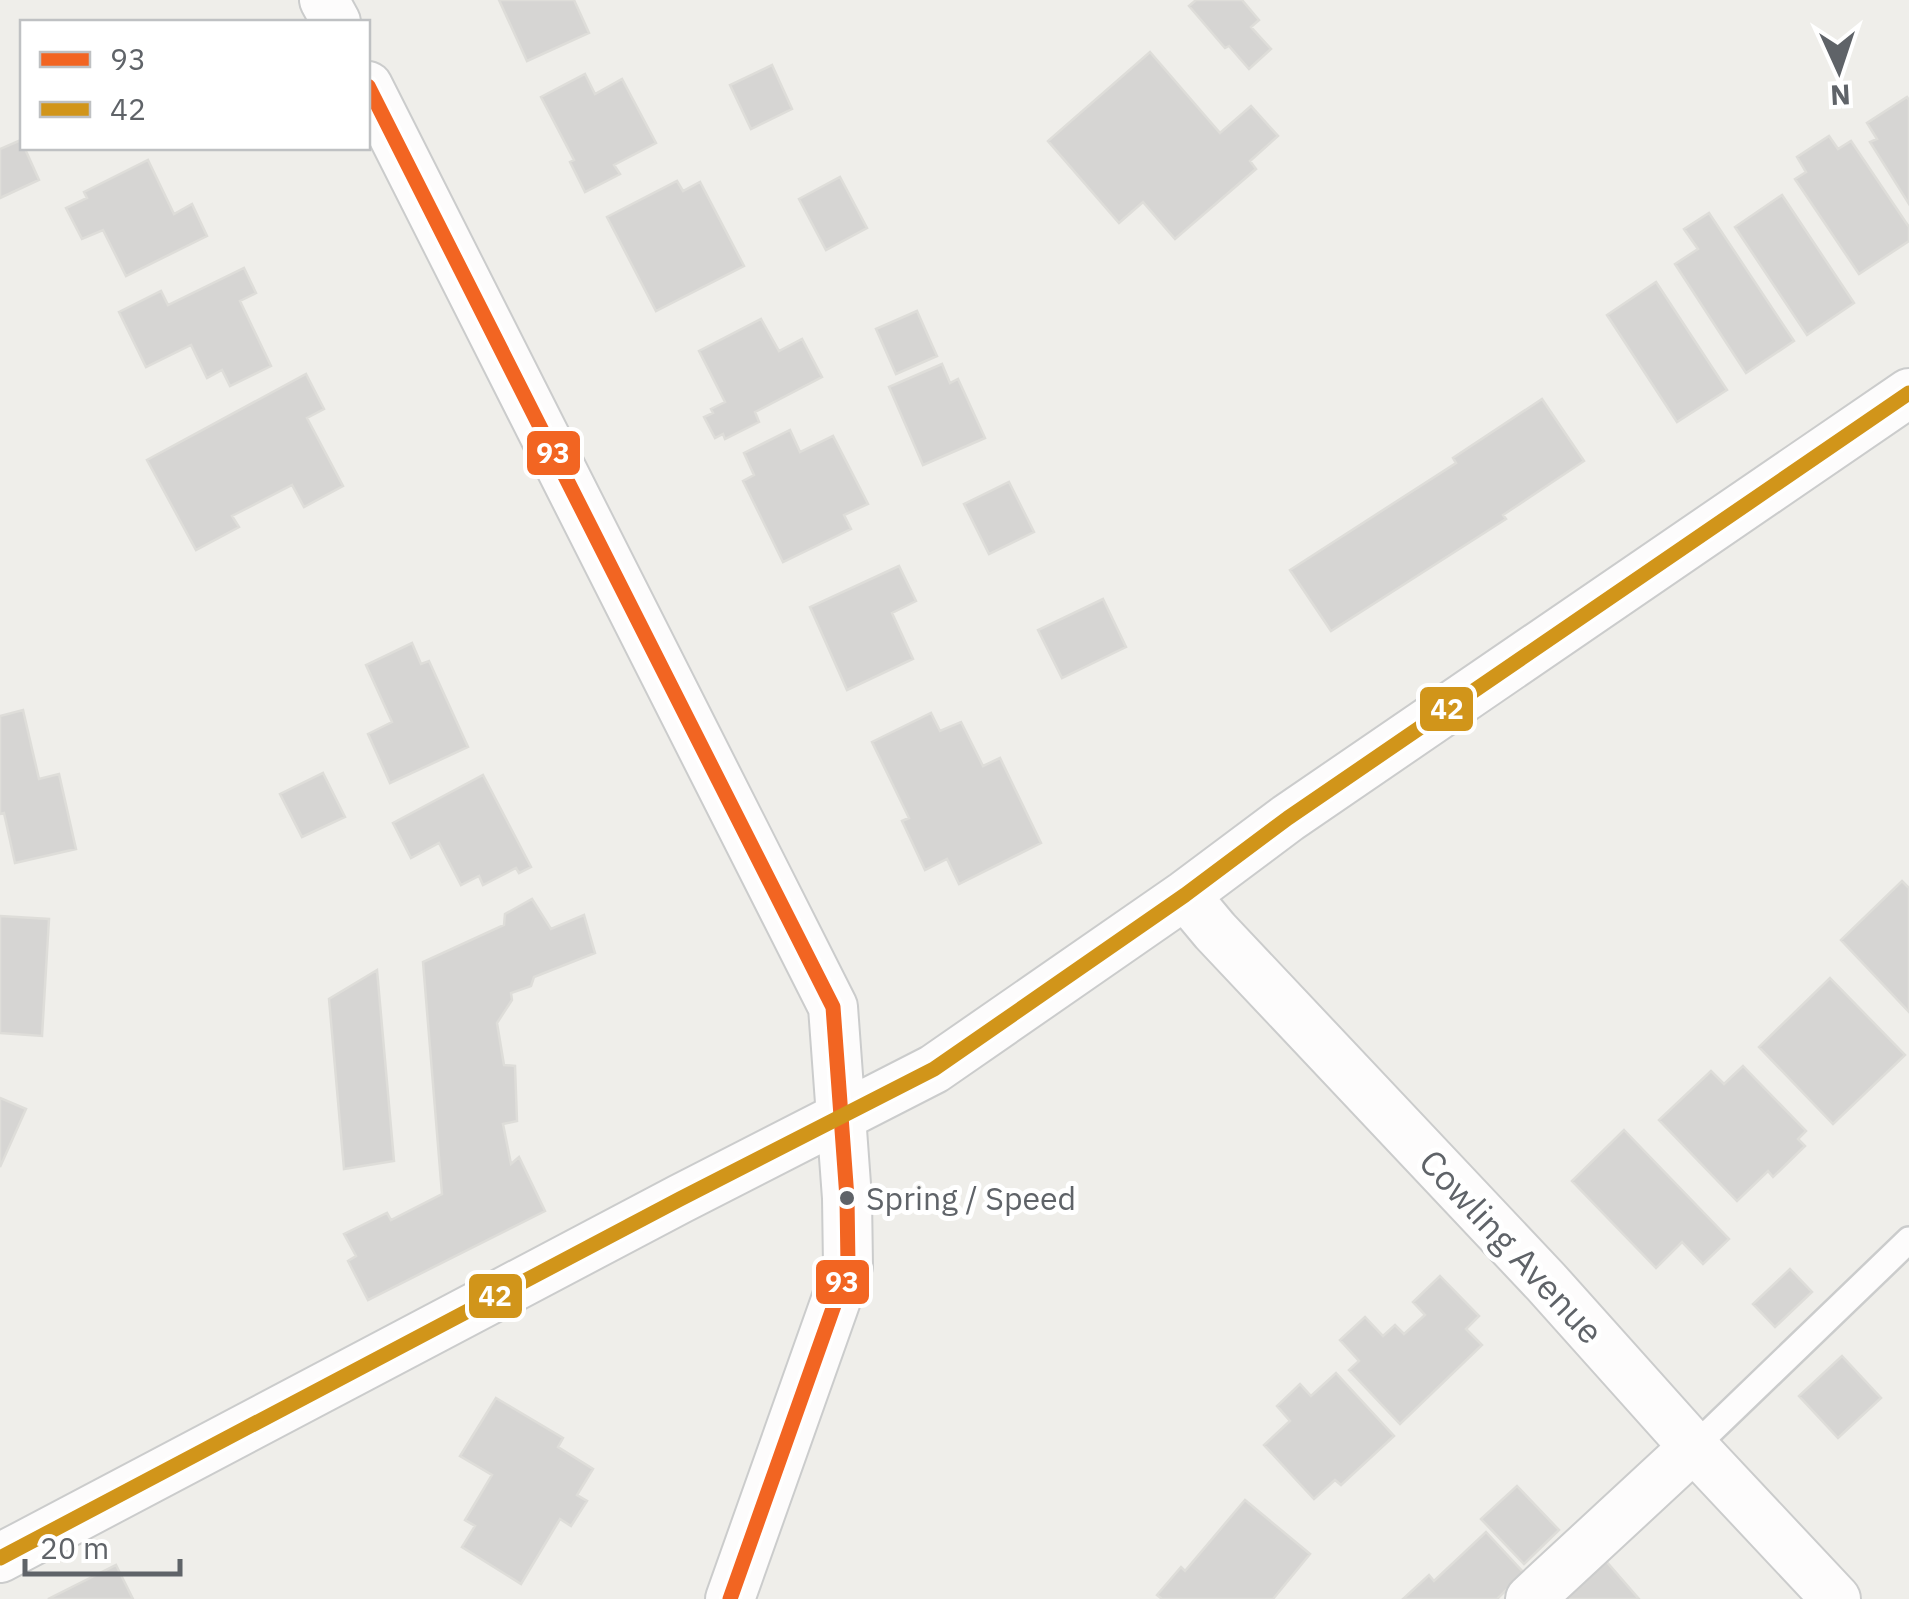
<svg xmlns="http://www.w3.org/2000/svg" width="1909" height="1599" font-family="'IBM Plex Sans',sans-serif">
  <style>
    .building { fill: #d6d5d3; stroke: #deddd9; stroke-width: 2.5 }
    .lines { fill: none; stroke-linecap: round; stroke-linejoin: round }
    .lane-casing { stroke: #cbcccc; stroke-width: 30 }
    .street-casing { stroke: #cbcccc; stroke-width: 52 }
    .lane { stroke: #fdfcfc; stroke-width: 25 }
    .street { stroke: #fdfcfc; stroke-width: 48 }
    .bus-1-casing { stroke: #fff; stroke-width: 22 }
    .bus-2-casing { stroke: #fff; stroke-width: 22 }
    .bus-1 { stroke: #f26522; stroke-width: 15 }
    .bus-2 { stroke: #d1951a; stroke-width: 15 }
    .bus-dot { fill: #5f6368; stroke: #fff; stroke-width: 4 }
    .labels { text-anchor: middle; stroke-width: 10; stroke-linejoin: round; paint-order: stroke }
    .bus-label { font-size: 32px; fill: #5f6368; stroke: #fff; text-anchor: start }
    .street-label { font-size: 35px; fill: #5f6368; stroke: #fff }
    .line-badge { stroke: #fff; stroke-width: 4 }
    .badge-label { font-size: 28px; text-anchor: middle; font-weight: bold; fill: #fff }
  </style>
  <rect width="100%" height="100%" fill="#efeeea"/>
  <path class="building" d="M499,0h75l15,33 -62,28z
    M1196,0h46l17,20 -8,7 20,22 -22,20 -20,-23 -4,2 -36,-42z
    M1150,52l70,81 31,-27 27,30 -28,25 6,8 -81,70 -32,-37 -24,21 -71,-82z
    M772,65l20,44 -41,20 -21,-44z
    M585,74l10,20 27,-15 34,64 -42,22 6,9 -35,18 -15,-30 4,-2 -33,-63z
    M1907,97l2,3v104l-39,-62 7,-3 -10,-16z
    M1829,136l9,13 13,-8 58,86v14l-50,33 -64,-95 11,-7 -9,-15z
    M21,140l18,40 -39,18v-49z
    M148,160l26,54 18,-10 15,32 -81,40 -23,-46 -21,9 -16,-31 21,-10 -3,-6z
    M840,177l27,51 -41,22 -27,-51z
    M677,181l6,10 17,-9 44,84 -88,45 -49,-94z
    M1782,195l72,108 -47,32 -72,-108z
    M1709,213l85,128 -48,32 -71,-109 23,-15 -14,-20z
    M244,268l12,25 -16,8 31,65 -41,20 -8,-16 -15,8 -16,-33 -45,22 -27,-55 42,-21 7,14z
    M1656,282l71,108 -50,32 -70,-107z
    M917,311l20,45 -41,18 -20,-45z
    M761,319l18,32 23,-12 20,38 -67,35 4,10 -34,17 -2,-5 -8,4 -11,-21 9,-4 -2,-4 14,-7 -26,-51z
    M942,364l8,19 8,-4 27,59 -62,27 -34,-78z
    M306,374l18,35 -17,9 36,68 -39,21 -12,-22 -60,31 7,11 -43,23 -49,-90z
    M1542,399l42,62 -81,54 3,4 -175,112 -41,-61 166,-107 -3,-5z
    M790,430l10,22 33,-16 35,68 -24,11 7,14 -68,33 -40,-81 11,-6 -10,-22z
    M1009,482l25,50 -45,22 -25,-50z
    M899,566l17,35 -24,12 21,46 -66,31 -37,-83z
    M1103,599l23,48 -64,31 -24,-48z
    M412,643l9,21 8,-3 39,86 -78,36 -22,-49 24,-12 -26,-57z
    M23,710l16,69 20,-5 17,75 -61,14 -11,-50 -4,1v-98z
    M931,713l9,18 21,-9 22,44 17,-8 41,85 -82,41 -12,-25 -22,11 -23,-49 7,-3 -37,-76z
    M323,773l22,44 -43,20 -22,-43z
    M483,775l48,92 -12,6 -3,-5 -33,17 -4,-9 -18,9 -22,-42 -28,15 -18,-35z
    M1902,881l7,7v124l-68,-72z
    M532,899l19,30 33,-14 11,38 -61,24 -3,9 -20,7 1,7 -15,23 7,42 11,1 2,55 -14,3 8,40 8,-7 26,54 -177,89 -20,-39 8,-5 -12,-22 43,-21 4,7 51,-26 -19,-232 81,-37 1,-11z
    M0,916l49,3 -7,117 -42,-3z
    M377,970l17,191 -50,8 -15,-170z
    M1830,978l75,77 -72,69 -74,-77z
    M1743,1066l63,65 -8,8 7,7 -32,31 -5,-6 -31,30 -78,-81 52,-49 13,13z
    M0,1098l26,11 -26,58z
    M1624,1130l105,109 -26,25 -21,-22 -26,26 -84,-87z
    M1790,1269l22,23 -37,35 -22,-23z
    M1440,1276l39,40 -13,13 16,16 -82,79 -51,-54 10,-9 -19,-21 25,-23 18,19 12,-11 9,9 21,-19 -12,-13z
    M1842,1356l39,42 -43,40 -39,-42z
    M1336,1373l58,63 -53,49 -6,-5 -21,19 -50,-54 26,-24 -13,-15 23,-22 11,12z
    M496,1398l67,40 -5,9 35,22 -16,26 10,6 -16,25 -11,-7 -39,65 -59,-37 13,-21 -10,-6 27,-45 -32,-19z
    M1517,1486l42,44 -35,34 -43,-45z
    M1245,1500l65,54 -37,45h-111l-5,-4 24,-28 4,4z
    M1486,1532l38,41 -27,26h-94l26,-24 5,6z
    M1599,1553l40,46h-93z
    M116,1565l17,34h-85z"/>
  <g class="lines">
    <defs>
      <path id="lane" d="M1694,1447l215,-207"/>
      <path id="street" d="M324,0l12,22
        M368,86l465,921 14,191 1,68 -118,333
        M1185,895l30,36 331,351 154,172 136,145
        M0,1558l680,-359 254,-130 251,-174 103,-77 621,-425
        M1530,1599l164,-152"/>
    </defs>
    <use href="#lane" class="lane-casing"/>
    <use href="#street" class="street-casing"/>
    <use href="#lane" class="lane"/>
    <use href="#street" class="street"/>
    <defs>
      <path id="bus-1" d="M368,86l465,921 14,191 1,68 -118,333"/>
      <path id="bus-2" d="M0,1558l680,-359 254,-130 251,-174 103,-77 621,-425"/>
    </defs>
    <use href="#bus-1" class="bus-1-casing"/>
    <use href="#bus-2" class="bus-2-casing"/>
    <use href="#bus-1" class="bus-1"/>
    <use href="#bus-2" class="bus-2"/>
  </g>
  <circle class="bus-dot" cx="847" cy="1198" r="9"/>
  <g class="labels">
    <g class="bus-label">
      <text x="866" y="1210">Spring / Speed</text>
    </g>
    <g class="street-label">
      <text transform="translate(1511 1247) rotate(47)" y="12">Cowling Avenue</text>
    </g>
  </g>
  <g class="line-badge">
    <rect x="525" y="429" width="57" height="48" rx="10" fill="#f26522"/>
    <rect x="1418" y="685" width="57" height="48" rx="10" fill="#d1951a"/>
    <rect x="814" y="1258" width="57" height="48" rx="10" fill="#f26522"/>
    <rect x="467" y="1272" width="57" height="48" rx="10" fill="#d1951a"/>
  </g>
  <g class="badge-label">
    <text x="553" y="463">93</text>
    <text x="1447" y="719">42</text>
    <text x="842" y="1292">93</text>
    <text x="495" y="1306">42</text>
  </g>
  <rect x="20" y="20" width="350" height="130" fill="#ffffff" stroke="#bfc1c3" stroke-width="2.5"/>
  <rect x="40" y="52" width="50" height="15" fill="#f26522" stroke="#bfc1c3" stroke-width="2.5"/>
  <text x="110" y="70" font-size="30" fill="#5f6368">93</text>
  <rect x="40" y="102" width="50" height="15" fill="#d1951a" stroke="#bfc1c3" stroke-width="2.5"/>
  <text x="110" y="120" font-size="30" fill="#5f6368">42</text>
  <g transform="translate(1839 70) rotate(177)" stroke="#ffffff" stroke-width="8" paint-order="stroke">
  <path d="M0-8L18 38L0 25L-18 38Z" fill="#5f6368"/>
  <text y="-15" font-size="28" font-weight="bold" text-anchor="middle" fill="#5f6368">N</text>
  </g>
  <path d="M25 1559v15h155v-15" fill="none" stroke="#5f6368" stroke-width="5"/>
  <text x="40" y="1559" font-size="30" fill="#5f6368" stroke="#ffffff" stroke-width="8" paint-order="stroke">20 m</text>
</svg>
